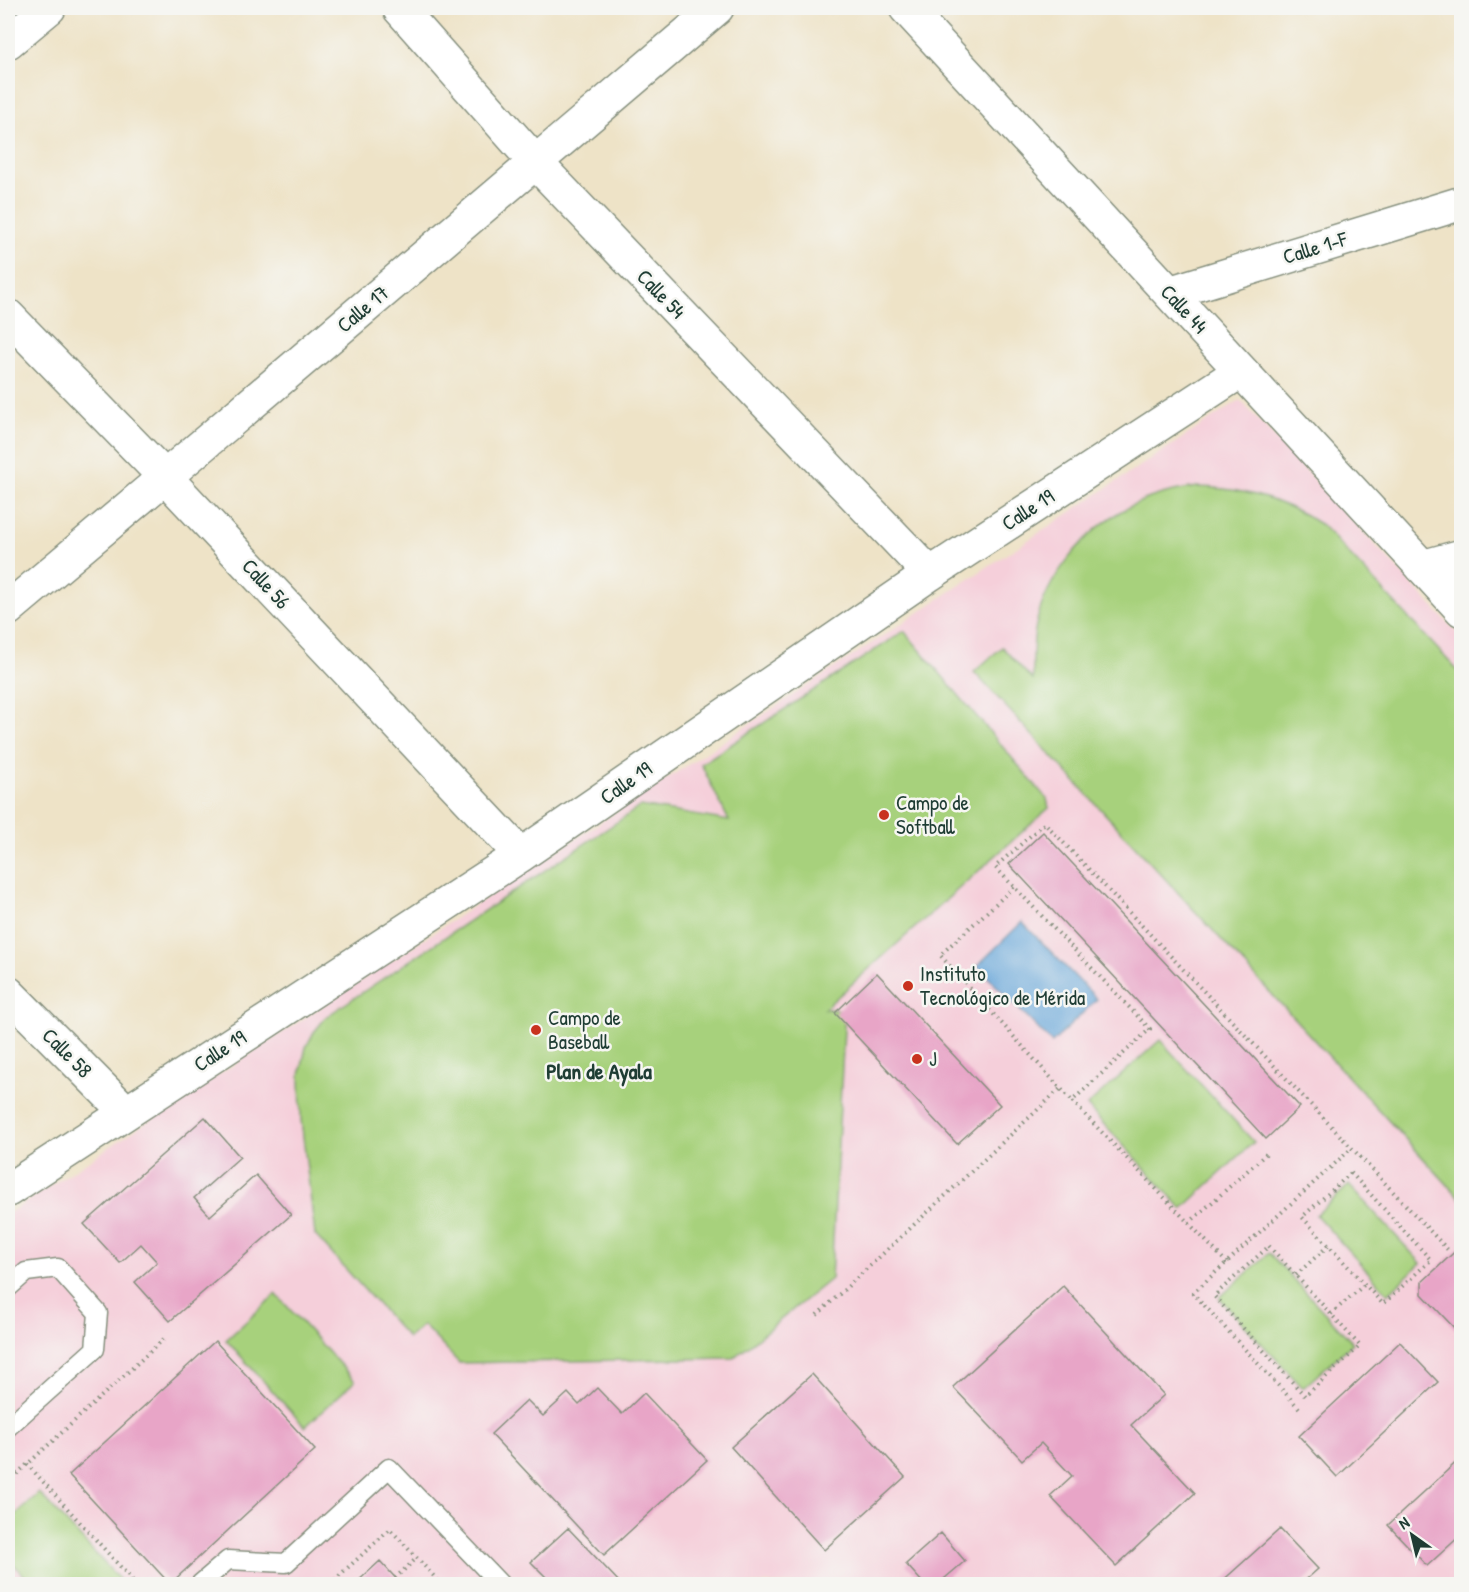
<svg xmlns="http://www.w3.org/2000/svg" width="1469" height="1592" font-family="'Patrick Hand',sans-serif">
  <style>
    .built { fill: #f5cfda }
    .green { fill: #a7d17c; stroke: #638758; stroke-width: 1.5 }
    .water { fill: #66a5d9; stroke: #427186; stroke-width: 1.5 }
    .building { fill: #e8a5c7 }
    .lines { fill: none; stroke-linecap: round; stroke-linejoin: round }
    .lane-casing { stroke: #86907e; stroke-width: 21 }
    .street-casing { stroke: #86907e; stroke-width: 36 }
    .path { stroke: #86907e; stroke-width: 4; stroke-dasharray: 1.5 4.5; stroke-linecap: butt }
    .lane { stroke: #fff; stroke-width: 18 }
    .street { stroke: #fff; stroke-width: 33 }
    .poi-dot { fill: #c8321e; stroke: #f6f6f2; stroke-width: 2 }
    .labels { text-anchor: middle; stroke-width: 5; stroke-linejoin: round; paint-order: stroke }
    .street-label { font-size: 21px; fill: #1f3d34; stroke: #f6f6f2 }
    .poi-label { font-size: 21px; fill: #1f3d34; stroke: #f6f6f2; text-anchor: start }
    .neighbourhood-label { font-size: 22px; font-weight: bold; fill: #1f3d34; stroke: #f6f6f2 }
  </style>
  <rect width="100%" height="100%" fill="#f6f6f2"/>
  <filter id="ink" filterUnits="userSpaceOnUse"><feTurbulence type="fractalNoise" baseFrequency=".0167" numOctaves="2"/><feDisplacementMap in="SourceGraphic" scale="12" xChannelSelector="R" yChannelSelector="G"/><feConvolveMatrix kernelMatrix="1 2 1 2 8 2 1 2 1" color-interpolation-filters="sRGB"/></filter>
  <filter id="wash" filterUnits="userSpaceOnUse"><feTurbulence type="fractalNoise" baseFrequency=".008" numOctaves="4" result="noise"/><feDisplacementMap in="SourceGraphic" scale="24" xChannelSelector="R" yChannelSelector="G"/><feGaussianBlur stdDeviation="1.35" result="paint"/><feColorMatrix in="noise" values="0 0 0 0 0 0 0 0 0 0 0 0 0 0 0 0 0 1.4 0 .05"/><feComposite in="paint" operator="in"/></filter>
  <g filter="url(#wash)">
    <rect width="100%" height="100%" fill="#eee3c7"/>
    <path class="built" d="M1240,400l221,237v947h-1453v-370z"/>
    <path class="green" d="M1198,487c46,1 86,13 124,38l139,149 1,467h-2l2,2 -1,56 -487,-527 28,-25 31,33c0,-18 -1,-37 3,-55 9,-46 50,-96 91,-117 22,-12 47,-18 71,-21z
      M904,631l143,168 2,9 -225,201 21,1 -14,269 -98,79 -274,5 -36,-38 -15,13 -93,-103 -14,-115 -1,-45 6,-28 8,-15 13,-16 314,-210 88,15 -28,-57z
      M1160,1040l94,102 -72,67 -95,-103z
      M1349,1185l72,78 -33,31 -72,-79z
      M1269,1253l84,90 -50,45 -84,-90z
      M276,1294l79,87 -50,46 -79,-87z
      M39,1493l81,87 -6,4h-82l-24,-26v-36z"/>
    <path class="water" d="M1022,922l75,77 -45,44 -75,-77z"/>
    <g id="blocks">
      <path class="building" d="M1043,832l257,275 -34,32 -257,-275z
        M877,973l123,132 -43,39 -122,-131z
        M205,1117l35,40 -46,41 16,18 46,-41 35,40 -121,106 -35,-39 22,-20 -16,-18 -21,19 -36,-39z
        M1462,1245v91l-40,-42v-12z
        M1063,1286l101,109 -33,30 64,68 -79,73 -66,-70 22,-20 -31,-33 -19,17 -69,-73z
        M215,1341l100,109 -145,134 -101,-109z
        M1400,1342l38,40 -101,95 -38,-41z
        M812,1374l93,103 -81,73 -93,-103z
        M597,1388l25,26 22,-21 63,67 -103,95 -113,-121 36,-34 16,16 25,-23 11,12z
        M1462,1457v77l-35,32 -39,-41z
        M568,1528l53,56h-68l-22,-22z
        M1280,1529l38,40 -17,15h-82z
        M941,1533l24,28 -27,23h-14l-18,-20z
        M380,1561l21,23h-46z"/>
    </g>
  </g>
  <g filter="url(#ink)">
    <use href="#blocks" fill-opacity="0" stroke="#86907e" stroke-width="1.5"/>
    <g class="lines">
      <defs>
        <path id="lane" d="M8,1288l18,-16 32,-4 40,45 -3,36 -87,78
          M200,1584l28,-24 58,3 103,-95 111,116"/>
        <path id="street" d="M399,8l137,155 394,411
          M906,8l556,602
          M8,42l41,-34
          M1169,293l293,-90
          M8,316l157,161 356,378
          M1422,567l40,-11
          M8,609l157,-132 552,-469
          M8,993l118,119
          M8,1190l513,-335 409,-281 311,-203"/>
      </defs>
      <use href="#lane" class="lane-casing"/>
      <use href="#street" class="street-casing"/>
      <path class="path" d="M1014,887l-74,68 132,146
        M1351,1173l80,87 -48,44 -81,-87z
        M1189,1223l78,-70
        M1269,1246l91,100 -55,50 -91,-100z
        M1227,1263l-155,-162 78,-72 -155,-162 50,-44 403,427
        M1296,1275l33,-30
        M1331,1314l34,-30
        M817,1315l244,-227
        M1299,1408l-106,-115 159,-145
        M27,1464l109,120
        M8,1482l158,-145
        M395,1578l22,-20
        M330,1584l60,-55 51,55"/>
      <use href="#lane" class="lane"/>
      <use href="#street" class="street"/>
    </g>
  </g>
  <g class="poi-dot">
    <circle cx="884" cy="815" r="6"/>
    <circle cx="908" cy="986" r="6"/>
    <circle cx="536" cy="1030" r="6"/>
    <circle cx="917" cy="1059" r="6"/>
  </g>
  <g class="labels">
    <g class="street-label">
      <text transform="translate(1315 248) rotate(-17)" y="7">Calle 1-F</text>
      <text transform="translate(661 294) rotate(46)" y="7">Calle 54</text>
      <text transform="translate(363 309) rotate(-40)" y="7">Calle 17</text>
      <text transform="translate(1184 309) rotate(47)" y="7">Calle 44</text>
      <text transform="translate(1028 510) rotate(-33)" y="7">Calle 19</text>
      <text transform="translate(266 584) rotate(47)" y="7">Calle 56</text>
      <text transform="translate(626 783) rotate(-35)" y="7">Calle 19</text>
      <text transform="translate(220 1051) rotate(-33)" y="7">Calle 19</text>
      <text transform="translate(67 1053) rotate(45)" y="7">Calle 58</text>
    </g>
    <g class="poi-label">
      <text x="896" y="810">Campo de<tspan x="896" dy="24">Softball</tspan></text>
      <text x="920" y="981">Instituto<tspan x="920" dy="24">Tecnológico de Mérida</tspan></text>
      <text x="548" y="1025">Campo de<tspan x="548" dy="24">Baseball</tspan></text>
      <text x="929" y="1066">J</text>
    </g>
    <g class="neighbourhood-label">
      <text x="599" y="1079">Plan de Ayala</text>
    </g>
  </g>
  <rect width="1469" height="1592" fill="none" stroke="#f6f6f2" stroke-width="30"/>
  <g transform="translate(1412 1535) rotate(326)" stroke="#f6f6f2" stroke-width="4.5" paint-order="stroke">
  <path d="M0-4.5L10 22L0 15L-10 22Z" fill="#1f3d34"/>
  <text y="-9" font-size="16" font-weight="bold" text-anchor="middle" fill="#1f3d34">N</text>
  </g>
</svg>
